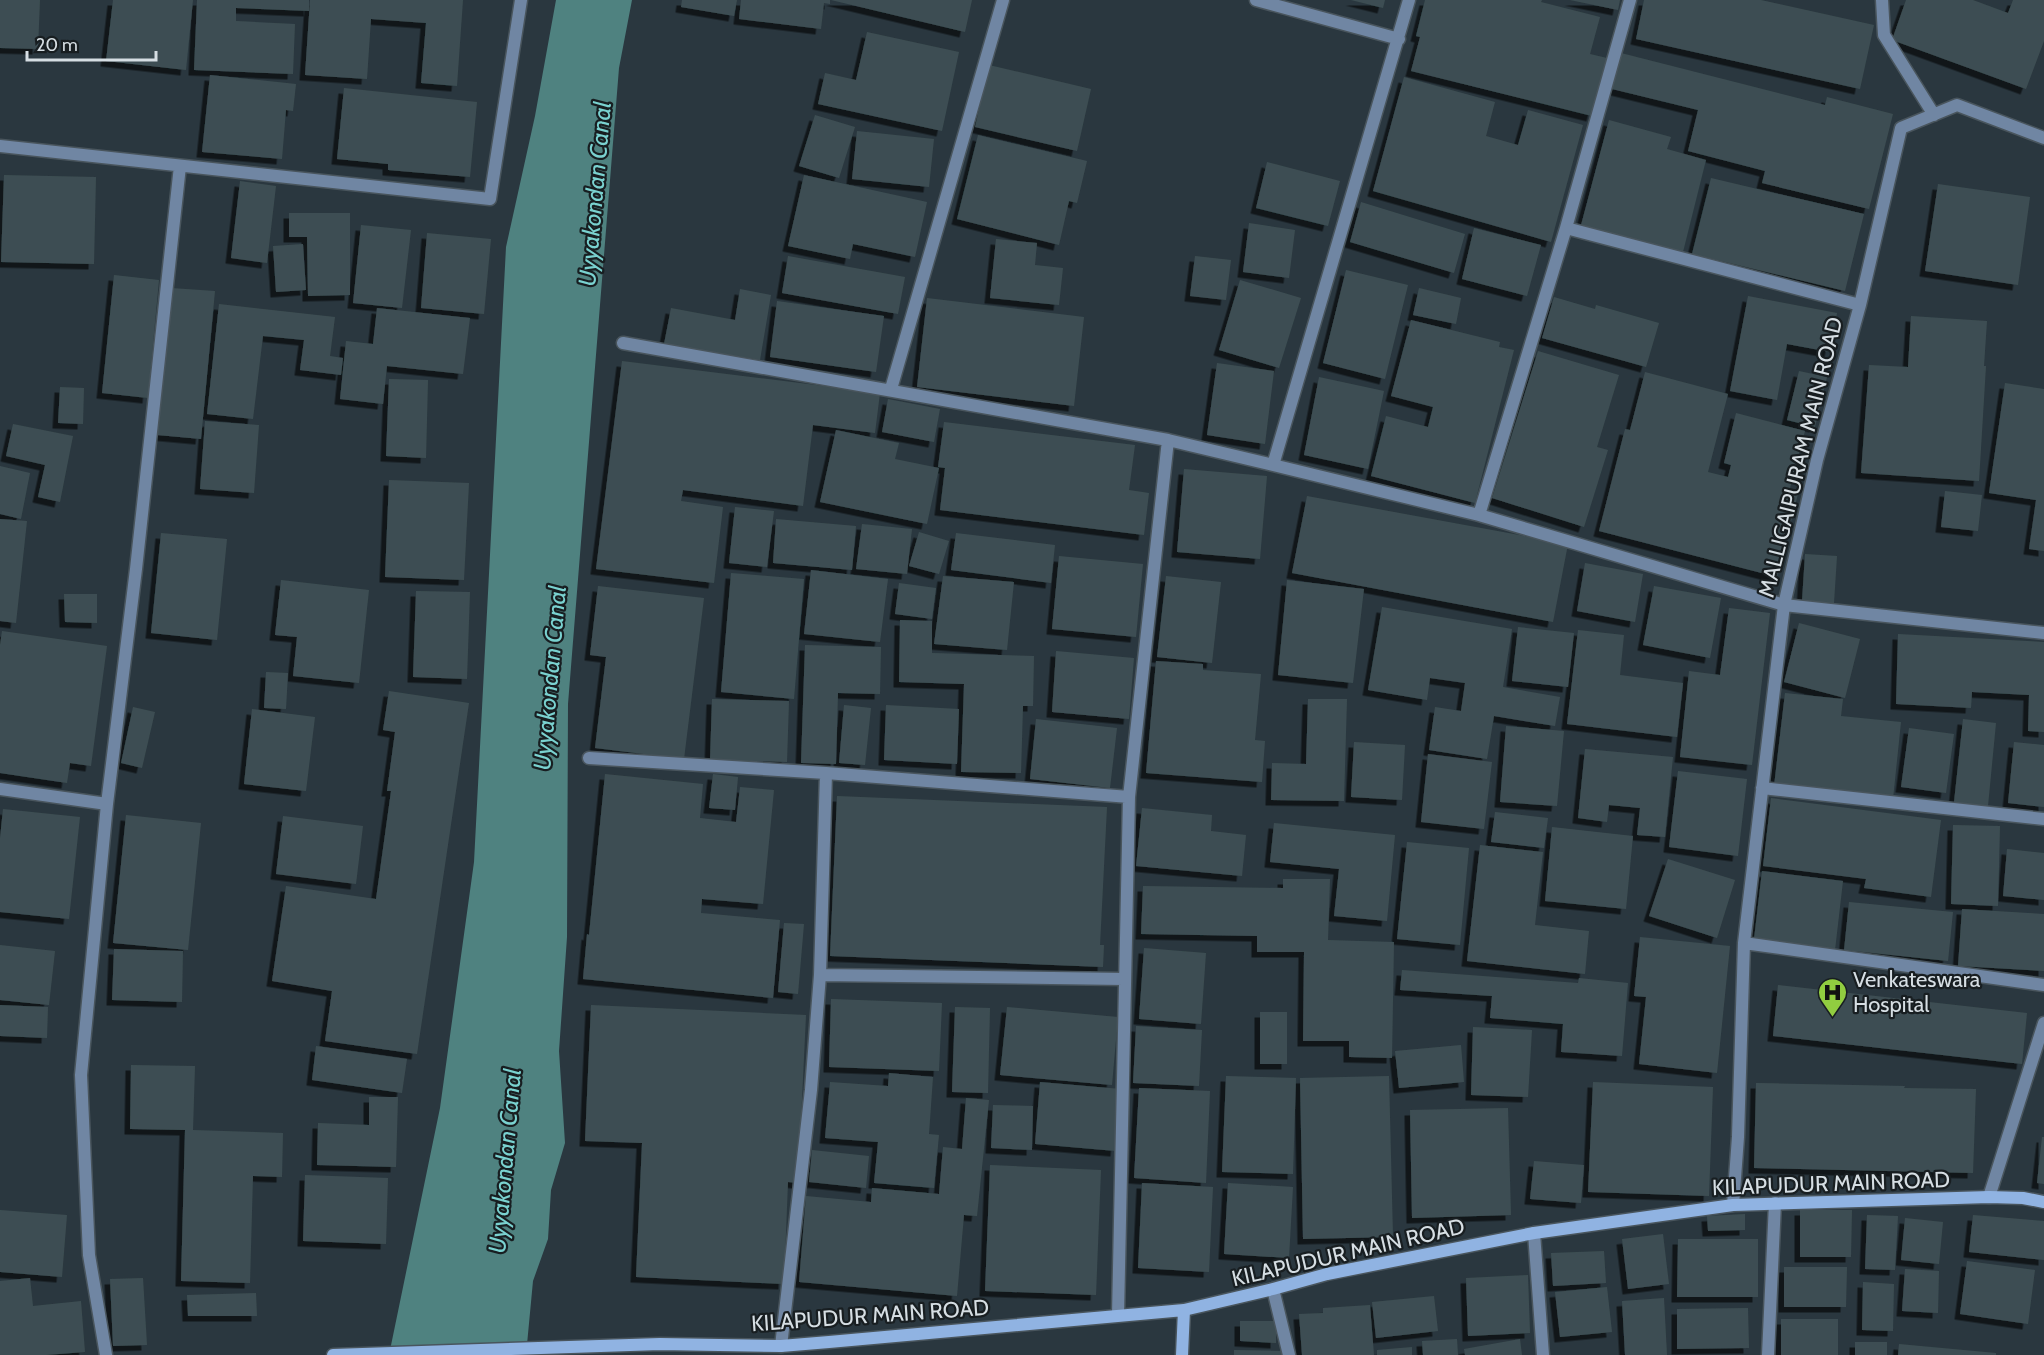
<svg xmlns="http://www.w3.org/2000/svg" width="2044" height="1355" font-family="Cabin,sans-serif">
  <style>
    .water { fill: #4f8280 }
    .building { fill: #3d4e52; filter: url(#shadow) }
    .lines { fill: none; stroke-linecap: round; stroke-linejoin: round }
    .street-casing { stroke: #49555d; stroke-width: 15 }
    .secondary-casing { stroke: #49555d; stroke-width: 15 }
    .street { stroke: #7086a3; stroke-width: 12 }
    .secondary { stroke: #90b3e2; stroke-width: 12 }
    .labels { text-anchor: middle; stroke-width: 4.5; stroke-linejoin: round; paint-order: stroke }
    .street-label { font-size: 22px; fill: #d6dee3; stroke: #181e21 }
    .poi-label { font-size: 22px; fill: #d6dee3; stroke: #181e21; text-anchor: start }
    .water-label { font-size: 24px; font-style: italic; fill: #7ad2d0; stroke: #181e21 }
  </style>
  <defs>
    <filter id="shadow"><feDropShadow dx="-5.5" dy="5.5" stdDeviation="0" flood-color="#0009"/></filter>
  </defs>
  <rect width="100%" height="100%" fill="#2a373f"/>
  <path class="water" d="M556,0h76l-13,68 -51,636 -1,233 -8,114 6,92 -14,47 -3,49 -15,42 -7,74h-137l51,-247 34,-246 32,-615 29,-131z"/>
  <path class="building" d="M0,0h40l-2,49 -38,-1z
    M113,0h80l-7,70 -80,-9z
    M197,0h112v11l-73,-3v13l59,3 -2,50 -99,-4z
    M310,0h153l-6,86 -36,-3 5,-60 -55,-4 -4,60 -62,-4z
    M682,0h55l-3,16 -53,-9z
    M741,0h89v4l-6,-1 -3,26 -82,-10z
    M831,0h141l-7,32z
    M1351,0h34l-2,8z
    M1425,0h117l-1,2 59,15 -10,37 17,4 -15,58 -181,-45 9,-34 -4,-1z
    M1570,0h50l-2,10z
    M1644,0h117l113,25 -14,64 -224,-50z
    M1906,0h67l35,13 5,-13h31v41l-18,48 -134,-49z
    M867,32l92,20 -17,79 -124,-27 7,-31 31,7z
    M1621,53l204,52 2,-8 66,17 -24,95 -107,-26 3,-12 -77,-20 10,-41 -86,-21z
    M989,65l102,24 -14,62 -102,-24z
    M210,75l86,9 -3,27 -7,-1 -4,49 -80,-7z
    M1404,77l91,25 -9,34 32,9 10,-35 55,15 -32,117 -178,-51z
    M344,88l133,14 -7,75 -82,-7v-6l-51,-5z
    M815,115l40,12 -16,51 -40,-12z
    M1609,120l62,17 -4,12 39,11 -23,92 -102,-27z
    M857,131l77,8 -5,48 -77,-8z
    M978,135l109,26 -10,42 -8,-2 -10,44 -102,-26z
    M1267,162l73,19 -12,45 -72,-18z
    M4,175l92,2 -2,87 -93,-2z
    M804,175l123,27 -12,55 -62,-13 -3,15 -62,-13z
    M1711,178l153,36 -19,77 -153,-37z
    M240,181l36,5 -9,77 -36,-5z
    M1938,184l92,13 -12,88 -93,-14z
    M1361,202l104,32 -11,39 -104,-31z
    M289,213h61v82l-42,1 -1,-59h-18z
    M1249,223l46,7 -6,48 -46,-6z
    M361,225l50,5 -9,78 -49,-5z
    M1474,228l67,17 -14,51 -65,-17z
    M427,233l64,6 -7,75 -63,-6z
    M996,239l41,4 -2,22 28,3 -4,37 -69,-7z
    M303,244l3,46 -30,2 -3,-46z
    M788,256l117,21 -7,37 -116,-21z
    M1195,256l36,4 -5,40 -36,-4z
    M1346,270l62,15 -23,94 -62,-16z
    M114,275l45,5 -11,118 -46,-5z
    M1240,280l61,18 -22,70 -60,-18z
    M171,288l44,3 -14,148 -44,-4z
    M1419,288l42,10 -5,26 -43,-9z
    M740,289l31,6 -11,65 -96,-16 7,-36 64,12z
    M1748,296l89,17 -7,39 -43,-8 -10,56 -47,-9z
    M1554,297l41,12 1,-4 63,18 -13,44 -104,-29z
    M927,298l157,19 -10,89 -157,-19z
    M777,301l107,15 -8,56 -106,-15z
    M219,304l116,13 -5,39 13,2 -2,17 -41,-5 4,-30 -41,-4 -10,83 -46,-5z
    M377,308l93,10 -7,56 -76,-8 -4,38 -43,-5 6,-58 27,3z
    M1911,316l76,5 -3,45h2l-7,115 -118,-8 8,-108 39,2z
    M1411,320l89,22 -1,5 15,3 -39,153 -104,-27 15,-60 42,11 5,-20 -42,-11z
    M1538,351l81,24 -22,72 11,3 -24,77 -92,-29z
    M622,361l258,32 -5,40 -62,-8 -10,81 -120,-16 -2,11 42,6 -9,76 -118,-14z
    M1217,363l57,8 -9,73 -58,-9z
    M1799,371l28,6 -12,50 -28,-7z
    M1645,372l83,22 -20,78 20,5 3,-12 -7,-2 12,-50 69,18 -16,61 9,2 -21,83 -178,-46 26,-102 5,1z
    M1319,377l65,14 -16,78 -64,-14z
    M389,379l39,1 -2,78 -40,-2z
    M2005,383l39,6v162l-15,-2 7,-49 -47,-7z
    M60,387l24,1 -1,36 -25,-1z
    M888,399l52,10 -6,33 -52,-10z
    M205,421l54,4 -5,68 -54,-4z
    M944,422l191,23 -6,45 20,3 -5,42 -204,-25 5,-42 -7,-1z
    M13,424l60,12 -13,66 -22,-5 7,-32 -39,-9z
    M836,430l63,13 -4,16 44,9 -12,56 -107,-22z
    M0,466l30,7 -9,46 -21,-5z
    M1184,469l83,7 -7,83 -83,-7z
    M389,480l80,3 -5,97 -79,-3z
    M1945,491l37,4 -4,36 -37,-4z
    M1307,496l261,48 -15,78 -261,-49z
    M735,507l39,4 -7,56 -38,-4z
    M0,519l27,2 -11,102 -16,-2z
    M776,519l80,7 -4,44 -79,-7z
    M862,524l50,5 -5,45 -51,-5z
    M919,532l30,9 -10,33 -30,-8z
    M161,533l66,6 -10,101 -66,-7z
    M956,533l99,12 -4,38 -100,-13z
    M1805,554l32,2 -3,47 -32,-2z
    M1059,556l84,8 -7,73 -84,-8z
    M1585,563l58,11 -8,48 -58,-11z
    M811,570l77,9 -8,63 -76,-8z
    M731,573l73,6 -10,120 -73,-7z
    M943,576l71,6 -7,68 -73,-6z
    M1166,576l55,6 -9,81 -55,-6z
    M281,580l88,10 -10,93 -66,-7 4,-39 -22,-2z
    M1287,580l77,9 -11,94 -75,-8z
    M899,583l37,5 -4,31 -37,-5z
    M598,586l106,12 -20,161 -89,-11 11,-91 -16,-2z
    M1654,586l67,12 -11,60 -67,-13z
    M416,591l54,1 -3,87 -54,-2z
    M64,594h33v29l-32,-1z
    M1382,607l130,22 -9,58 57,10 -5,29 -61,-10 -7,43 -58,-9 6,-43 26,4 4,-28 -35,-5 -3,22 -59,-10z
    M1729,608l41,5 -18,152 -72,-8 9,-86 31,4z
    M900,620l32,1v32l102,3 -1,50h-10l-2,67 -60,-1 3,-88 -65,-2z
    M1799,623l61,16 -15,59 -61,-16z
    M1518,627l56,6 -6,54 -56,-6z
    M1578,630l46,5 -4,40 63,8 -6,54 -110,-13z
    M2,631l105,15 -16,120 -21,-3 -3,20 -67,-10v-128z
    M1898,634l146,8v90l-16,-1 1,-36 -57,-3 -1,16 -75,-4z
    M805,645l76,2 -1,47 -42,-1 -2,71 -35,-1z
    M1056,651l78,7 -5,61 -77,-7z
    M1156,661l47,3v6l58,4 -6,66 10,1 -3,41 -116,-9z
    M266,672l22,1 -2,36 -22,-1z
    M389,691l80,12 -52,351 -92,-13 7,-50 -60,-10 14,-95 90,13 15,-108h-4l8,-59 -12,-2z
    M1785,693l58,6 -2,17 60,6 -8,77 -119,-13z
    M712,699l77,2 -2,61 -77,-2z
    M1308,699h39l-3,102 -73,-1 1,-37 34,1z
    M844,705l27,3 -6,57 -26,-2z
    M886,705l73,4 -2,55 -73,-4z
    M133,707l22,5 -13,56 -21,-5z
    M252,709l63,8 -9,74 -62,-7z
    M1036,719l81,9 -7,60 -80,-9z
    M1963,719l33,4 -8,83 -34,-4z
    M1506,726l58,5 -7,75 -57,-4z
    M1909,728l45,6 -8,59 -45,-6z
    M1354,742l51,3 -3,55 -51,-3z
    M2014,742l30,3v62l-36,-4z
    M1585,749l88,8 -8,80 -28,-2 3,-27 -31,-3 -2,17 -29,-4z
    M1428,754l64,8 -8,67 -63,-7z
    M1678,771l69,8 -9,77 -69,-9z
    M605,774l98,10 -3,34 36,4 4,-35 34,3 -11,114 -61,-5 -1,14 79,7 -7,78 -190,-19 4,-45 2,1z
    M713,774l25,3 -3,33 -26,-2z
    M837,796l270,11 -7,138h4l-1,22 -273,-11z
    M1771,798l170,22 -10,77 -67,-9 2,-9 -103,-13z
    M1142,808l70,7 -1,16 35,4 -4,41 -106,-10z
    M3,809l77,8 -11,102 -69,-7v-74z
    M1495,812l53,6 -4,30 -53,-6z
    M126,815l75,8 -13,127 -75,-7z
    M283,816l80,10 -7,58 -80,-10z
    M1274,823l121,12 -8,86 -53,-5 5,-47 -69,-7z
    M1953,825l47,1 -2,80 -47,-2z
    M1552,827l81,9 -7,73 -81,-8z
    M1407,842l62,6 -9,97 -63,-6z
    M1480,845l63,7 -8,73 54,6 -4,43 -118,-13z
    M2007,849l37,4v47l-41,-4z
    M1668,859l67,21 -18,58 -68,-22z
    M1762,871l81,10 -8,69 -81,-11z
    M1283,879h47l-2,61 66,2 -2,116 -43,-1v-16h-46l1,-89h-47v-16l-116,-2 2,-48 140,2z
    M1849,902l104,10 -5,49 -104,-11z
    M1962,909l82,5v57l-86,-5z
    M784,923l20,1 -6,70 -20,-2z
    M1640,937l90,9 -13,127 -78,-9 7,-67 -12,-1z
    M0,945l55,6 -6,54 -49,-5z
    M1144,948l62,5 -5,71 -62,-5z
    M114,949l69,2 -1,51 -70,-2z
    M1402,970l176,13 1,-5 49,5 -6,73 -61,-4 2,-28 -73,-6 2,-22 -92,-6z
    M1778,985l249,28 -5,51 -249,-28z
    M831,999l111,4 -3,68 -110,-4z
    M0,1005l48,2 -1,31 -47,-2z
    M591,1005l215,10 -8,168 -10,-1 -4,102 -148,-7 6,-134 -57,-2z
    M955,1007l35,1 -2,85 -36,-1z
    M1007,1007l111,10 -6,68 -112,-10z
    M1260,1012h27v52h-27z
    M1136,1026l66,4 -3,56 -66,-3z
    M1473,1027l59,3 -4,67 -57,-2z
    M1461,1045l3,37 -65,6 -4,-37z
    M316,1046l91,13 -5,34 -90,-13z
    M131,1065l64,1 -2,64 90,3 -1,44 -29,-1 -3,107 -69,-2 4,-151 -55,-1z
    M889,1073l44,4 -4,57 10,1 -5,53 -60,-5 4,-41 -53,-4 5,-56 58,4z
    M1226,1076l70,2 -3,96 -71,-2z
    M1389,1076l4,161 -90,2 -3,-161z
    M1040,1082l81,7 -5,62 -81,-7z
    M1593,1082l120,5 -4,109 -121,-4z
    M1756,1083l149,3 -1,2 72,1 -3,84 -219,-5z
    M1139,1088l71,3 -4,92 -72,-5z
    M369,1097h29l-2,70 -79,-2 1,-42 51,2z
    M966,1098l23,2 -12,116 -13,-1 -7,81 -158,-14 7,-86 65,6 1,-14 67,6 4,-47 19,2z
    M993,1105l40,1 -1,44 -41,-2z
    M1508,1108l3,107 -99,3 -2,-108z
    M2042,1137h2v47l-7,-1z
    M812,1150l57,6 -3,32 -57,-6z
    M1534,1161l50,4 -3,38 -51,-4z
    M990,1165l111,5 -5,125 -111,-4z
    M305,1175l83,3 -2,66 -83,-3z
    M1142,1183l71,4 -4,85 -71,-4z
    M1228,1183l65,4 -4,71 -65,-4z
    M0,1210l67,5 -5,62 -62,-5z
    M1800,1210h52l-1,47h-51z
    M1745,1214v16l-37,1 -1,-15z
    M1867,1215l31,1 -3,54 -30,-1z
    M1973,1215l71,6v39l-75,-8z
    M1905,1218l38,4 -4,42 -38,-4z
    M1663,1234l6,50 -41,5 -6,-50z
    M1678,1239h80v58h-81z
    M1604,1251l2,32 -53,3 -2,-33z
    M1967,1261l68,9 -7,54 -68,-10z
    M1784,1267h63l-1,40h-62z
    M1905,1269l34,2 -1,42 -36,-2z
    M1528,1275l2,58 -62,3 -2,-58z
    M30,1278l3,28 48,-5 4,51 -39,3h-46v-74z
    M143,1278l4,67 -34,1 -3,-67z
    M1863,1282l31,2 -1,47 -31,-1z
    M1607,1287l5,45 -52,5 -5,-45z
    M256,1293l1,23h-69l-1,-21z
    M1434,1296l4,35 -62,7 -4,-36z
    M1664,1298l3,57h-42l-3,-54z
    M1370,1305l4,50h-72l-3,-41 24,-1v-5z
    M1748,1308l1,40 -72,1v-40z
    M1781,1319h57v36h-57z
    M1240,1321h36v22l-36,-2z
    M1457,1339l1,16h-35l-1,-14z
    M1520,1339l2,16h-57l-1,-6z
    M1855,1342h32v13h-32z
    M1899,1344l97,9v2h-98z
    M1412,1347v8h-35v-5z
    M1234,1350l52,1v4h-52z"/>
  <g class="lines">
    <defs>
      <path id="street" d="M1256,0l143,39
        M1882,0l2,35 50,80
        M0,146l490,53 31,-199
        M1566,228l294,77
        M623,343l545,97
        M891,389l112,-389
        M1273,465l206,50 305,90 260,28
        M1479,515l87,-287 64,-228
        M589,758l237,15 303,24
        M1762,788l282,31
        M0,789l107,15
        M1744,943l300,42
        M820,975l304,4
        M1989,1197l55,-174
        M1733,1205l5,-68 6,-194 40,-338 33,-145 43,-155 41,-177 56,-23 87,33
        M1534,1233l9,122
        M1273,1289l16,66
        M1118,1315l11,-518 39,-357 105,25 136,-465
        M781,1346l30,-256 9,-115 6,-202
        M106,1355l-17,-100 -8,-180 26,-271 29,-235 44,-403
        M1768,1355l7,-152"/>
      <path id="secondary" d="M333,1355l327,-11 121,2 48,-4 355,-32 89,-21 54,-15 207,-41 199,-28 256,-8 34,1 21,4
        M1182,1355l2,-45"/>
    </defs>
    <use href="#street" class="street-casing"/>
    <use href="#secondary" class="secondary-casing"/>
    <use href="#street" class="street"/>
    <use href="#secondary" class="secondary"/>
  </g>
  <defs>
    <symbol id="hospital-pin" viewBox="-11 -11 22 30"><path d="M0 17L-7.5 6A9.5 9.5 0 1 1 7.5 6Z" fill="#91cd40" stroke="#181e21"/><path d="M-5-5h3v3.5h4V-5h3V5h-3V1.5h-4V5h-3Z" fill="#111"/></symbol>
  </defs>
  <g fill-rule="evenodd">
    <use href="#hospital-pin" x="1816" y="976" width="33" height="45"/>
  </g>
  <g class="labels">
    <g class="street-label">
      <text transform="translate(1800 457) rotate(-76)" y="8">MALLIGAIPURAM MAIN ROAD</text>
      <text transform="translate(1831 1183) rotate(-2)" y="8">KILAPUDUR MAIN ROAD</text>
      <text transform="translate(1348 1252) rotate(-13)" y="8">KILAPUDUR MAIN ROAD</text>
      <text transform="translate(870 1315) rotate(-4)" y="8">KILAPUDUR MAIN ROAD</text>
    </g>
    <g class="poi-label">
      <text x="1853" y="987">Venkateswara<tspan x="1853" dy="25">Hospital</tspan></text>
    </g>
    <g class="water-label">
      <text transform="translate(595 194) rotate(-85)" y="8">Uyyakondan Canal</text>
      <text transform="translate(550 678) rotate(-85)" y="8">Uyyakondan Canal</text>
      <text transform="translate(505 1161) rotate(-85)" y="8">Uyyakondan Canal</text>
    </g>
  </g>
  <path d="M27 51v9h129v-9" fill="none" stroke="#d6dee3" stroke-width="3"/>
  <text x="36" y="51" font-size="18" fill="#d6dee3" stroke="#181e21" stroke-width="4.5" paint-order="stroke">20 m</text>
</svg>
